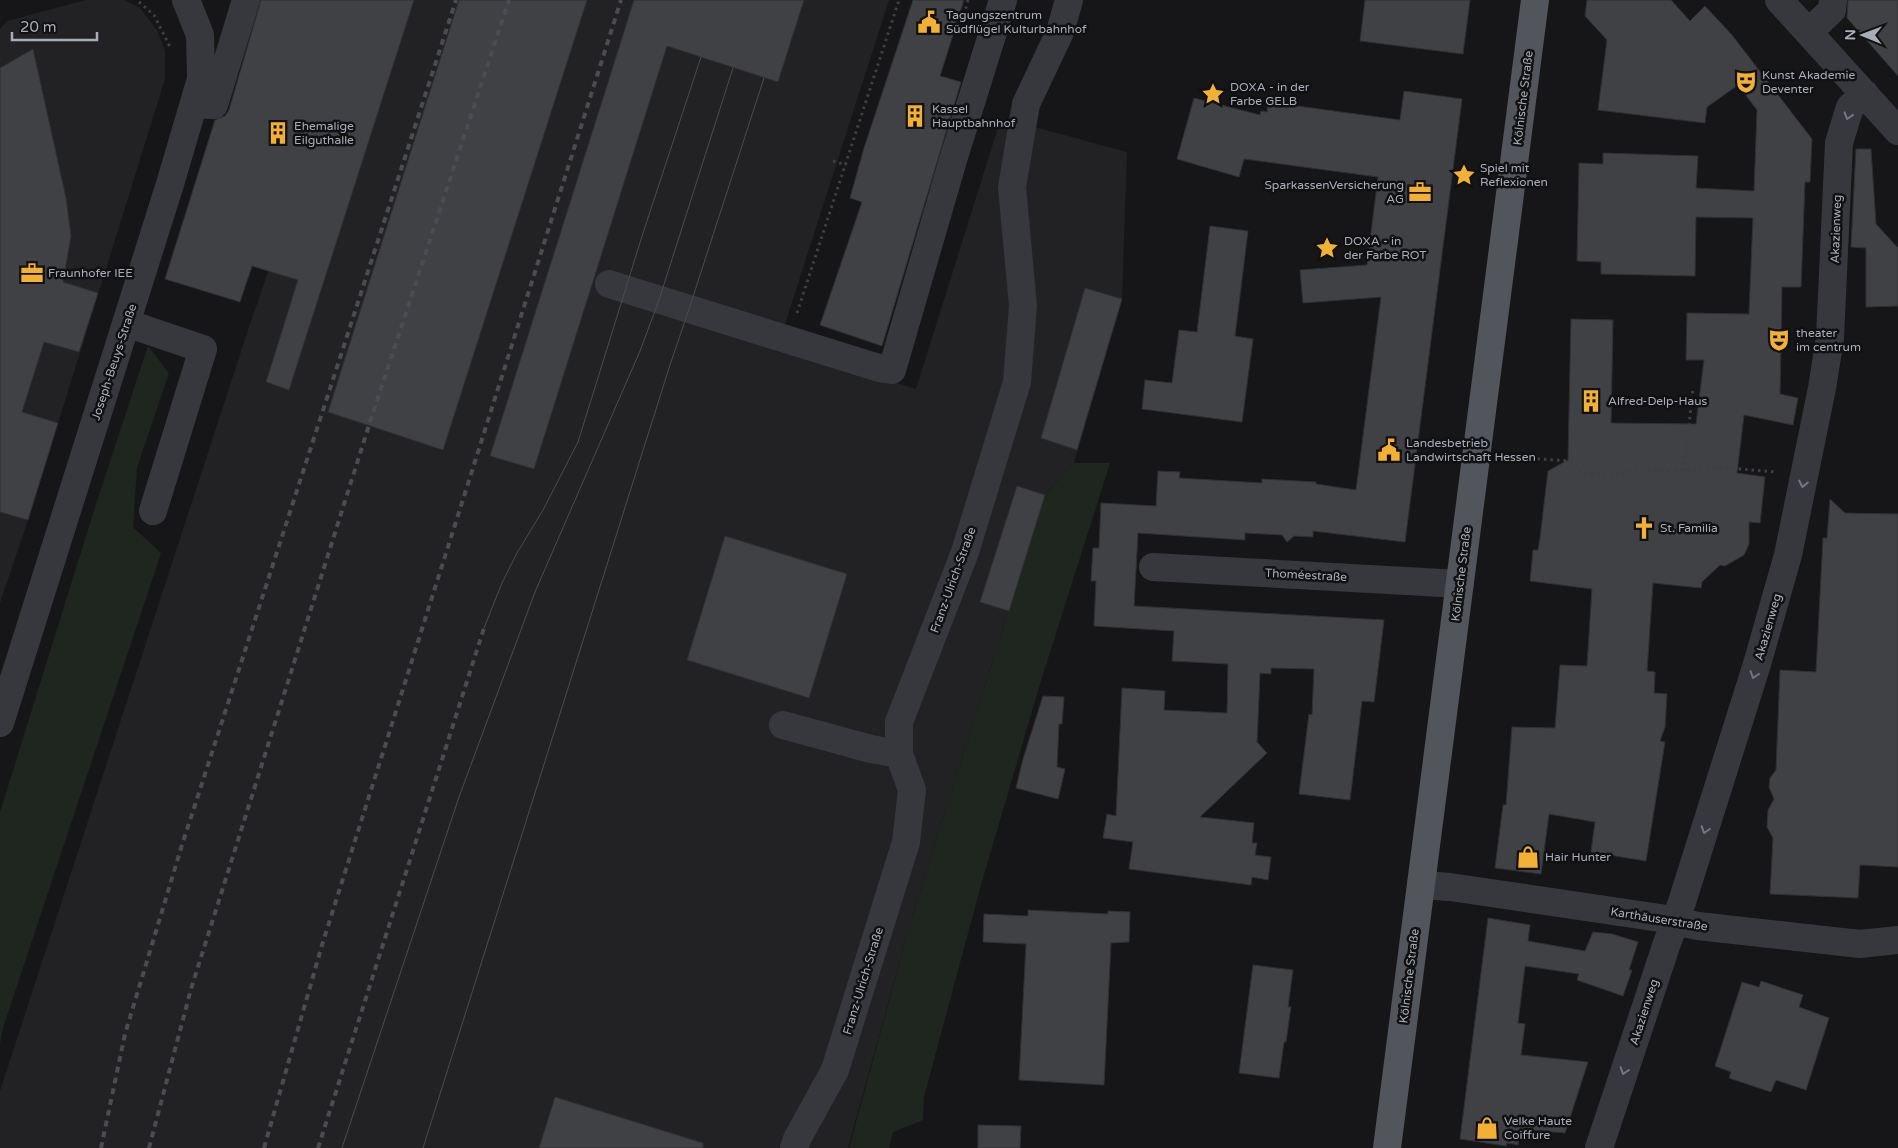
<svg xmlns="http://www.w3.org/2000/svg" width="1898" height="1148" font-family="'Varela Round',sans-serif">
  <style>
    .built { fill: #222225 }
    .green { fill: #1e261f }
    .building { fill: #404145; stroke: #303034 }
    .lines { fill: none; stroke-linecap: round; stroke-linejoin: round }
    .path { stroke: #3d3f44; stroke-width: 3; stroke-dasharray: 2.5 4; stroke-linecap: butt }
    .minor { stroke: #37383d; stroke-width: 28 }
    .major { stroke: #53555c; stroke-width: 28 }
    .tram { stroke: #4a4c52; stroke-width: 1 }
    .rail { stroke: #4a4c52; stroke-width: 4; stroke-dasharray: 6 5; stroke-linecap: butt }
    .oneway { stroke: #757881 }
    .labels { text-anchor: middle; stroke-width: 5; stroke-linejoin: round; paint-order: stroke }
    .poi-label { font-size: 12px; fill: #a8adb8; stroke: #111113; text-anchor: start }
    .street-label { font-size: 12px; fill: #a8adb8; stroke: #111113 }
  </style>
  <rect width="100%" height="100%" fill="#161618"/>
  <path class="built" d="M86,0h38l15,7 18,23 8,21v28l-137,441 -28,83v-574l7,-8z
    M362,0h527l-111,346 138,43 85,-271 126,34 -5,147 -48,164 -29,32 -134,426 -63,227h-848v-57l248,-761z"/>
  <path class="green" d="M148,346l21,27 -32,95 -4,59 28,26 -158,475 -3,16v-232l97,-311z
    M1074,463h36l-70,221 -59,201 -57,212 -1,23 -30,12 -4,16h-40l62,-227 134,-426z"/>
  <path class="building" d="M261,0h153l-125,390 -23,-8 32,-102 -46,-14 -12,36 -75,-23 50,-159 10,-4 4,-6z
    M459,0h128l-144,450 -115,-38z
    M634,0h170l-26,82 -111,-36 -133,423 -44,-13z
    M913,0h51l-24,76 21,6 -79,264 -62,-21 42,-123 -12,-4 14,-50z
    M1365,0h105l-7,54 -103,-13z
    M1587,0h84l19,21 15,-15 27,29 80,104 -2,43h-5l-4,105h-19l-2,107 18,4 -5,27 -49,-10 -7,58 28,4 -5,46 -11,-1v22l-5,11 -19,11 -5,-1 -18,17 -1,6 -48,-5 -6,88 8,1 -1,21 13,1 -2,33 -5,14 5,1 -19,119 -55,-9 4,-30 -46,-8 -8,60 -46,-6 8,-63h3l6,-78 43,1 5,-63 27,1 5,-77 -62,-8 3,-31h5l2,-12 8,-67 20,-11 3,-141 42,1 -2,103 85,1 8,-64h-18l1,-47 62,1 4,-96 -57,-1 -1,59 -94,-2v-12l-24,-1 2,-98 24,1v-11l95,3 -2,32 58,3 3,-81 -19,-25 -31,22 -2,16 -107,-13 9,-70 -22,-24z
    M1848,0h50v76l-51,-58z
    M33,49l33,149 5,38 -8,46 35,11 -19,59 -35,-10 -22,70 36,11 -30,97 -28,-8v-444z
    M1404,91l58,8 -57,443 -92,-11v6l-19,-1 -7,6 -5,-7 -37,-2v7l-107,-7 -4,73 250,14 -10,82 -12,-1 -12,99 -51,-6 10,-80 3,1 2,-46 -43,-1v6l-11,-1 -3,69 10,11 -67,64 54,6 -2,20h5l-2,12 16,2 -3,23 -16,-3 -1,8 -122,-16 4,-27 -30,-4 4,-24 9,2 6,-128 43,3 -1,19 63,3 1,-49 -56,-3 2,-30 -80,-5 2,-45h-5l2,-33h6l2,-45 55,3 2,-35 22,1 -1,6 83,5v-4l54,3v2l40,6 25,-193 -78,6 -3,-33 67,-5 11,-88 -134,-18 -5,18 -62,-18 17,-61 66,17 1,-4 6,1 1,-10 132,18z
    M1856,149h15l5,75 22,24v58l-32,1v-59l-15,-1z
    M1210,226l38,5 -13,105 18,3 -11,83 -100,-13 3,-29 27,3 7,-53 18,2z
    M1085,288l37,11 -45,151 -36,-12z
    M1017,486l28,9 -36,116 -29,-9z
    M1830,499l15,14 53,1v353l-38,-2 -2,33 -88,-4 3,-56 -6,-11 1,-17 6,-11 -5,-12 1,-9 6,-8 4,-100 36,2 7,-134h4z
    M725,536l122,38 -38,124 -122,-38z
    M1043,696l21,1 -2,27h-3l-2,43 8,2 -7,30 -42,-11 7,-29z
    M1028,910l80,4v-3l22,1 -1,30 -18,1 -7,142 -85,-5 7,-136 -43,-2 1,-28 44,2z
    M1488,918l42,7 -2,16 57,10 8,-19 19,2 26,8 -9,28h3l-9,26 -46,-16 2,-6 -54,-8 -7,57 7,1 -4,31 67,7 -23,71 -45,-4 -2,16 -11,-2 -1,3 -46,-7z
    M1253,965l40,5 -5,37h3l-5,35h-2l-5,36 -40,-5z
    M1761,981l42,14 -4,12 30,11 -23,72 -30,-10 -5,12 -42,-14 2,-6 -16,-6 27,-84 17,5z
    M555,1097l148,46v5h-164z
    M978,1125l43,1 -1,22h-42z"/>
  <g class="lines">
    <path class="path" d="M968,0l-4,15 4,4
      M139,2l15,13 16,32
      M833,161l13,4
      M797,313l102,-313
      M1688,425l8,1
      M1505,457l66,4 11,12 30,3 24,-7 48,2 33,-4 59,5
      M1684,471l9,-83"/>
    <path class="minor" d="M1779,0l119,131
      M1809,32l23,-22 1,-10
      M194,104l20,1 32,-105
      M609,284l270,84 13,2 61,-210 50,-160
      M126,323l77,26 -50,162
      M1153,567l307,17
      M0,723l170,-539 31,-105 -1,-44 -14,-35
      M783,725l88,24 28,5
      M1421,885l29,2 210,31 38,8 162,18 38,-4
      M794,1148l3,-9 38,-69 71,-228 6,-52 -13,-36v-32l66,-170 52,-170 6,-76 -11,-119 14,-83 34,-72 9,-32
      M1599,1148l67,-202 16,-44 75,-238 31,-109 34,-167 8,-50 9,-195 11,-36 15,-13"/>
    <path class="major" d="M1387,1148l148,-1148"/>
    <path class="tram" d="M484,628l18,-45 15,-30 26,-43 35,-68 65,-209 58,-176
      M342,1148l117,-351 76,-205 105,-241 19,-51 74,-232
      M423,1148l246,-780 20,-59 75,-231"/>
    <path class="rail" d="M101,1148l24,-114 57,-189 274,-845
      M149,1148l42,-159 179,-567 139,-422
      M264,1148l58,-203 299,-945
      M318,1148l166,-520"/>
  </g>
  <defs><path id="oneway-chevron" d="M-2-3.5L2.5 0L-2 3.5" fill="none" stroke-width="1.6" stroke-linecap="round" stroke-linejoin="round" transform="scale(1.25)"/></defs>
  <g class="oneway">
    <use href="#oneway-chevron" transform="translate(1848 116) rotate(107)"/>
    <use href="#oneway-chevron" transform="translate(1803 484) rotate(102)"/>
    <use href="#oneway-chevron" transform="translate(1754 675) rotate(108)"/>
    <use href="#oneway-chevron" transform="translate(1705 830) rotate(108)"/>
    <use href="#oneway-chevron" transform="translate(1624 1071) rotate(108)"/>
  </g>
  <defs>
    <symbol id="civic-bare" viewBox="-9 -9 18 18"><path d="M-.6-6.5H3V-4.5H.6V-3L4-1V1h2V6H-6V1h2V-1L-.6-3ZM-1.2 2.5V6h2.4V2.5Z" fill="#f2b134" stroke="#111113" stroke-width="2.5" paint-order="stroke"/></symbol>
    <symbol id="theatre-bare" viewBox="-9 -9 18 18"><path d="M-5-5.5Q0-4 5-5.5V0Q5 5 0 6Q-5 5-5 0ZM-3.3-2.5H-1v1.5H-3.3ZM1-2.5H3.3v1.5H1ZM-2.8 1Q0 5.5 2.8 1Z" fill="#f2b134" stroke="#111113" stroke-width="2.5" paint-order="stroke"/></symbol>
    <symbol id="sight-bare" viewBox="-9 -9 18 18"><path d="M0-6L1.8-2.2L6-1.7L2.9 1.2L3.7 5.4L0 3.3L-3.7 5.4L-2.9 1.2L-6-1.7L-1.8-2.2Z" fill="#f2b134" stroke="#111113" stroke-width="2.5" paint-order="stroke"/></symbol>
    <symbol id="building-bare" viewBox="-9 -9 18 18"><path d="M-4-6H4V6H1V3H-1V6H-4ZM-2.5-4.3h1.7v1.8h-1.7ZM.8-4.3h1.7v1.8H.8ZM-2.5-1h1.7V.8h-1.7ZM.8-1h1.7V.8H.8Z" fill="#f2b134" stroke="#111113" stroke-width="2.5" paint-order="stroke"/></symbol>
    <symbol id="office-bare" viewBox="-9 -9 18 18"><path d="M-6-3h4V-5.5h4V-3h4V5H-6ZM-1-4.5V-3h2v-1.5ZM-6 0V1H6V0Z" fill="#f2b134" stroke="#111113" stroke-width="2.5" paint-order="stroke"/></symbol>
    <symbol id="church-bare" viewBox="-9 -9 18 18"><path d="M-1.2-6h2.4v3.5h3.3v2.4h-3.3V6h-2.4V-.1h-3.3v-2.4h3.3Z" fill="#f2b134" stroke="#111113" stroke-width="2.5" paint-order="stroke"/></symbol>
    <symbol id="shop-bare" viewBox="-9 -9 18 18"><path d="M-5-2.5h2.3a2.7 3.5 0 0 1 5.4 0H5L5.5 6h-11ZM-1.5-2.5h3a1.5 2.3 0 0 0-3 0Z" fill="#f2b134" stroke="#111113" stroke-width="2.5" paint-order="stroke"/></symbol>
  </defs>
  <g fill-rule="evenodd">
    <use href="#civic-bare" x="913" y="6" width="32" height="32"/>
    <use href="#theatre-bare" x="1730" y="66" width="32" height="32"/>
    <use href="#sight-bare" x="1197" y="78" width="32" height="32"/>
    <use href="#building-bare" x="899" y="100" width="32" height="32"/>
    <use href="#building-bare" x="262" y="117" width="32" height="32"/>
    <use href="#sight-bare" x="1448" y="159" width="32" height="32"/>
    <use href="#office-bare" x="1404" y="176" width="32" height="32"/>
    <use href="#sight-bare" x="1311" y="232" width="32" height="32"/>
    <use href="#office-bare" x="16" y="257" width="32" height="32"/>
    <use href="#theatre-bare" x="1763" y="324" width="32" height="32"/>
    <use href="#building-bare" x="1575" y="385" width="32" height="32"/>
    <use href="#civic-bare" x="1373" y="434" width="32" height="32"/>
    <use href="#church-bare" x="1628" y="512" width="32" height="32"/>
    <use href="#shop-bare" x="1512" y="841" width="32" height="32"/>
    <use href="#shop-bare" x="1471" y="1112" width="32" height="32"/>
  </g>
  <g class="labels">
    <g class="poi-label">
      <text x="946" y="19">Tagungszentrum<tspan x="946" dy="14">Südflügel Kulturbahnhof</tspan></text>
      <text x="1762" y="79">Kunst Akademie<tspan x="1762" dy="14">Deventer</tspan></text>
      <text x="1230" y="91">DOXA - in der<tspan x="1230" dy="14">Farbe GELB</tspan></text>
      <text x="932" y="113">Kassel<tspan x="932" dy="14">Hauptbahnhof</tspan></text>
      <text x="294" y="130">Ehemalige<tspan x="294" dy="14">Eilguthalle</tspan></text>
      <text x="1480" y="172">Spiel mit<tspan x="1480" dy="14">Reflexionen</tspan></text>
      <text x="1404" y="189" text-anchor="end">SparkassenVersicherung<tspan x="1404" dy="14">AG</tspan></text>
      <text x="1344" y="245">DOXA - in<tspan x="1344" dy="14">der Farbe ROT</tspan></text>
      <text x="48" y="277">Fraunhofer IEE</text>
      <text x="1796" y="337">theater<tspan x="1796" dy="14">im centrum</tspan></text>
      <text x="1608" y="405">Alfred-Delp-Haus</text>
      <text x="1406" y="447">Landesbetrieb<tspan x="1406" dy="14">Landwirtschaft Hessen</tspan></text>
      <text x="1660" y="532">St. Familia</text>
      <text x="1545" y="861">Hair Hunter</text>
      <text x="1504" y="1125">Velke Haute<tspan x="1504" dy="14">Coiffure</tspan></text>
    </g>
    <g class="street-label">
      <text transform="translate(1523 98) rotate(-83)" y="4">Kölnische Straße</text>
      <text transform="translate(1836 229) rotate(-88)" y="4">Akazienweg</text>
      <text transform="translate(114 362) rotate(-72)" y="4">Joseph-Beuys-Straße</text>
      <text transform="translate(1461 574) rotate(-83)" y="4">Kölnische Straße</text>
      <text transform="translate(1306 575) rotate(3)" y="4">Thoméestraße</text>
      <text transform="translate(953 580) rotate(-70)" y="4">Franz-Ulrich-Straße</text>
      <text transform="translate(1768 627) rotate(-74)" y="4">Akazienweg</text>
      <text transform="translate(1659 919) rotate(9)" y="4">Karthäuserstraße</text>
      <text transform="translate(1409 976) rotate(-83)" y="4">Kölnische Straße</text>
      <text transform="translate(863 981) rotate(-73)" y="4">Franz-Ulrich-Straße</text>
      <text transform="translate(1644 1012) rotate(-72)" y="4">Akazienweg</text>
    </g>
  </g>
  <g transform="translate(1863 35) rotate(271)" stroke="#111113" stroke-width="4" paint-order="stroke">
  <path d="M0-4L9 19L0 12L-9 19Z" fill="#a8adb8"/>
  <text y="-8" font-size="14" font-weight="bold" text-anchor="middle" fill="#a8adb8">N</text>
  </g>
  <path d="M12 32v8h85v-8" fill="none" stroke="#a8adb8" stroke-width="2.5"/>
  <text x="20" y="32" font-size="15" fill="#a8adb8" stroke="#111113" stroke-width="4" paint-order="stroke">20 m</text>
</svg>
